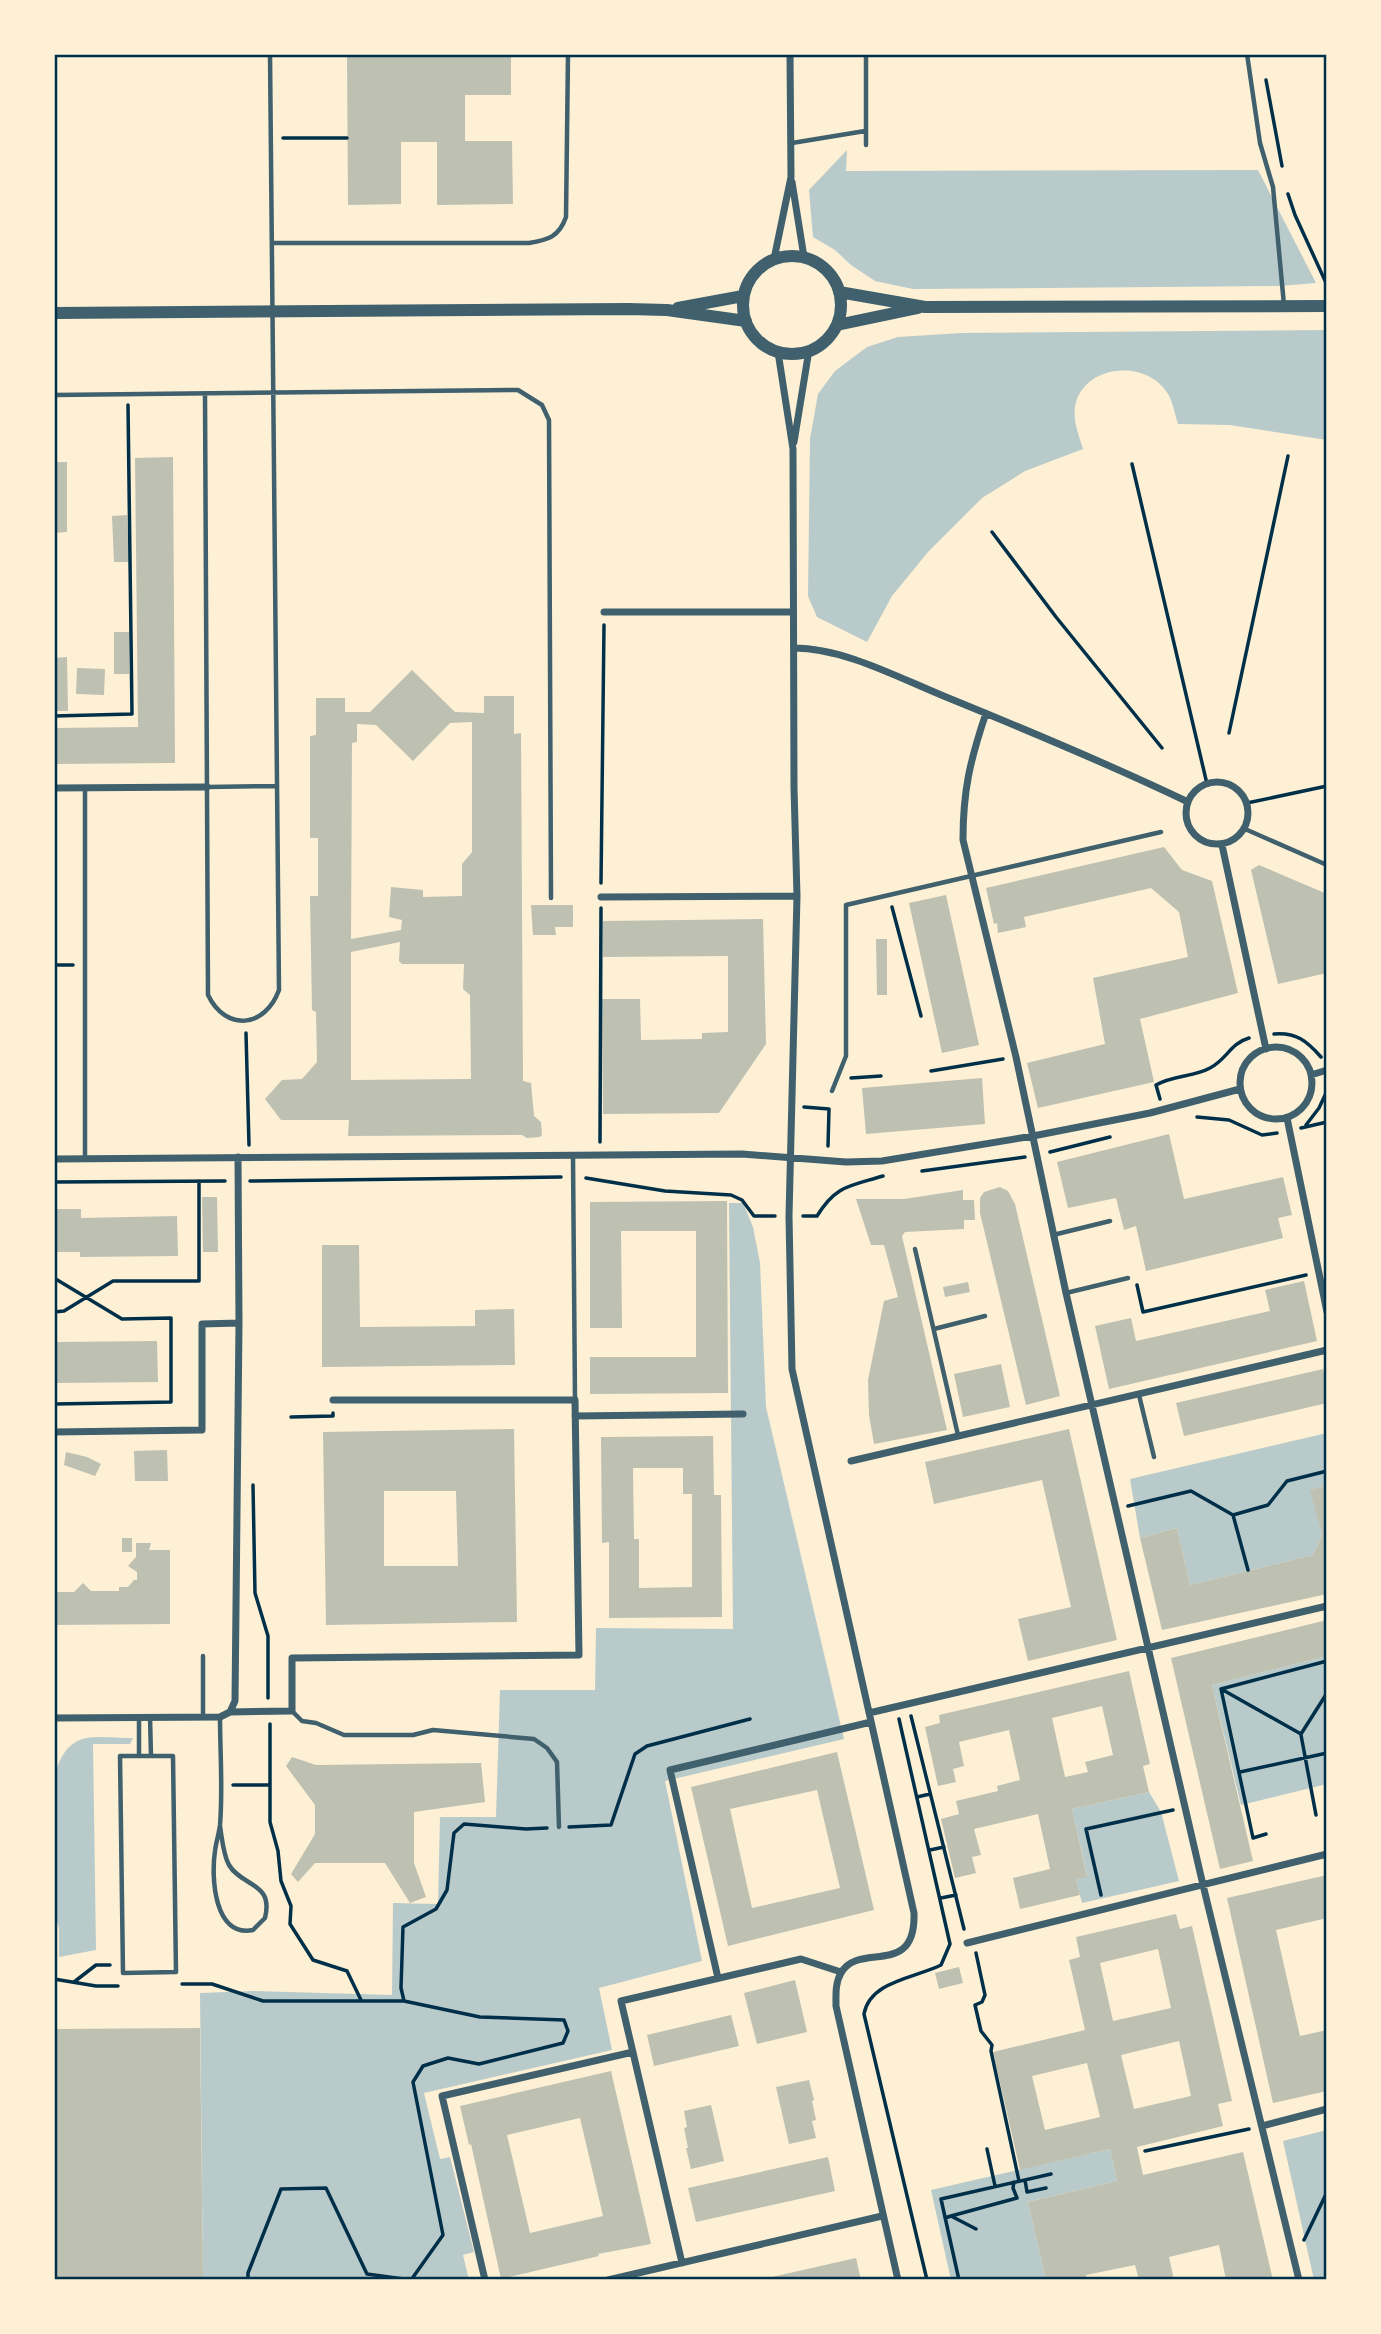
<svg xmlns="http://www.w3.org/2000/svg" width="1381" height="2334" font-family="'Sofia Sans Condensed',sans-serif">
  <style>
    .green { fill: #b9caca }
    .building { fill: #bec0b2; fill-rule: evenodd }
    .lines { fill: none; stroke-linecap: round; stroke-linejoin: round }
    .path { stroke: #003049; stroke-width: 3.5 }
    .service { stroke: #3f606c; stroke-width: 4.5 }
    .minor { stroke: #3f606c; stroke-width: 7 }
    .tertiary { stroke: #3f606c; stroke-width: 12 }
    .neatline { fill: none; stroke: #003049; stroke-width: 2.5 }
  </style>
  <rect width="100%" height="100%" fill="#fdf0d5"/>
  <path class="green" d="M847,150l-1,21 412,-1 58,113 -36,3 -367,3 -38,-8 -24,-16 -16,-15 -22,-13 -4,-47z
    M1327,330v110l-97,-15 -52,-1c-3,-9 -5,-22 -10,-30 -21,-36 -86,-30 -93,13 -2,15 4,29 8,42l-58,22 -43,27 -54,54 -36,44 -25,46 -50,-25 -9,-21 2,-157 8,-45 17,-23 32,-24 31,-10 63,-4z
    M729,1203h14l10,24 7,36 6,144 78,332 -179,42 37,180 -103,27 13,62 -188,43 16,66 10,-2 24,95 -11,3 6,25h-266l-3,-287 52,-2 140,4 1,-92 45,1 2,-87h56l4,-127h95l1,-62 137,1z
    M1327,1433v52l-16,5 11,45 -9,20 -123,30 -13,-57 -37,10 -10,-59z
    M1327,1656v128l-86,21 -29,-120z
    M133,1738l-3,6h-37l3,206 -37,7v-29l-2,-7v-153c14,-40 40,-30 76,-30z
    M1149,1792l12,20 18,69 -97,22 -6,-24 11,-3 -15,-67z
    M1327,2130v150h-13l-31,-139z
    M1110,2149l7,32 -89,21 18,78h-95l-20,-90z"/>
  <path class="building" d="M347,54h164v41h-46v46h47l1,63 -76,1v-63h-36v62l-53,1z
    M173,457l2,306 -121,1v-36l84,-1 -3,-269z
    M54,462h13v70l-13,1z
    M127,515l2,47h-15l-2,-46z
    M114,632h15v42h-15z
    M67,657l1,54h-14v-53z
    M77,668l28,1 -1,26 -28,-1z
    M412,670l43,42 29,1v-17h30v38l7,-1 2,348 8,2 3,33 7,6 1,13 -2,2 -13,1 -5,-3 -174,1 1,-16h-68l-16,-21 17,-19 20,-1 15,-17 -1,-50 -4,-2 -2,-114h8v-58h-8v-102l6,-1v-37h29v14h25zM472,722v130l-10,12v32l-39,1v-7l-32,-3 -2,30 13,3 -1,10 -50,9 1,-196 5,-1v-18l19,1 37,36 37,-38zM400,942l-1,19 3,3h62l-1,25 7,6 1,84 -120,1v-128z
    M1164,847l18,23 30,11 26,112 -98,26 14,63 -116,26 -11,-45 78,-19 -12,-66 95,-21 -9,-45 -28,-24 -127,29 2,10 -28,6 -1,-10 -3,1 -8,-36z
    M1259,865l68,29v79l-49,11 -27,-114z
    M946,895l33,150 -37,8 -33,-150z
    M531,905h42v22h-18l1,8h-23z
    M763,919l3,125 -47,69 -116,1 -1,-115h38l1,41 61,-1v-6l26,-1v-76l-125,1v-36z
    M876,939h11v56h-10z
    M982,1078l3,46 -119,10 -4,-46z
    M1169,1134l15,65 99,-22 9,38 -14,3 5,20 -137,33 -10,-45 -12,4 -8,-32 -48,10 -11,-46z
    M1000,1187l8,4 7,13 45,192 -34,9 -46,-192v-15l4,-6z
    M963,1190v10h11l1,20h-11v9l-59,3 -3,4 45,194 -73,14 -5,-29 -1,-35 16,-79 14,-4 -14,-52h-13l-15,-46h48z
    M202,1197h15l1,55h-15z
    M727,1201l1,192 -138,1v-37h106v-126h-75l1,97h-32v-126z
    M54,1209h27v9l96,-2 1,40 -98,1v-5h-26z
    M322,1245h37l1,82 115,-1v-16l39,-1 1,56 -193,2z
    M1304,1281l13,60 -208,48 -14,-63 36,-8 5,23 134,-30 -5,-21z
    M968,1282l2,10 -25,5 -2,-10z
    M157,1341l1,41 -104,1v-41z
    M1001,1364l9,43 -47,10 -9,-43z
    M1323,1369l4,19v15l-143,33 -8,-33z
    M514,1429l3,193 -191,3 -3,-193zM384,1491h72l2,75h-74z
    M1069,1429l48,211 -89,21 -10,-42 53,-12 -29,-127 -108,24 -9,-42z
    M713,1436l1,59h7l1,122 -113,1v-76l-7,1 -1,-106zM633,1468h50v26h9v93l-53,1v-49h-5z
    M167,1450l1,31h-33l-1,-30z
    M66,1452l21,5 14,7 -6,12 -31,-11z
    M1327,1485v109l-165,36 -22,-92 37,-10 13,57 123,-30 9,-20 -12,-45z
    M122,1538h10v14h-10z
    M136,1543h15l-2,7h21v74l-116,1v-33h20l9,-9 8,8h28v-4h9l6,-7h3v-8l-9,-6 8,-9z
    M1327,1620v36l-115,29 41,176 -33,8 -49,-211z
    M1129,1671l21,93 -7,2 6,26 -77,17 15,68 -11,2 4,16 -60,14 -7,-31 37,-9 -12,-55 -64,15 7,26 -9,2 4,16 -21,5 -14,-59 18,-5 -3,-13 42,-10 -1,-5 23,-6 -11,-50 -50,12 5,24 -11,3 3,13 -18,4 -13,-59 15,-4 -1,-8zM1102,1706l11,49 -28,7 3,10 -23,5 -13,-59z
    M837,1752l37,158 -146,36 -37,-159zM817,1790l23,98 -88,20 -22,-99z
    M292,1757l24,8 165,-2 4,39 -71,10v51l12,34 -16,6 -25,-40h-70l-17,19 -7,-8 24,-40v-29l-29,-39z
    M1327,1875v43l-51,12 24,106 27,-6v61l-54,12 -46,-205z
    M1176,1914l4,15 12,-3 40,175 -14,3 5,22 -86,21 6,28 100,-23 30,128h-47l-7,-35 -50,12 5,23h-35l-4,-15 -49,10 1,5h-41l-18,-78 89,-21 -7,-32 -90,21 -27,-118 92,-22 -16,-70 11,-3 -4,-20zM1158,1949l13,59 -58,13 -13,-58zM1179,2041l12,55 -57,13 -13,-54zM1087,2063l13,54 -55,13 -13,-54z
    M959,1967l4,16 -24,6 -4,-16z
    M795,1980l12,52 -50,12 -13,-51z
    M731,2015l8,31 -85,20 -7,-31z
    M200,2028l3,252h-149v-251z
    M611,2071l40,173 -53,10 1,2 -98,23 -30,-135 -2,1 -9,-39zM580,2118l23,98 -73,17 -23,-98z
    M809,2080l5,20 -2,1 4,19 -4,1 4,17 -27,6 -13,-57z
    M711,2105l13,56 -33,8 -5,-21h2l-4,-20 3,-1 -3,-16z
    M828,2157l7,34 -139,31 -8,-34z
    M856,2258l5,22h-98v-1z"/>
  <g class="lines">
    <path class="path" d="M1266,80l16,86
      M283,138h64
      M1288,194l7,21 32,70
      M1132,464l75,320
      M992,532l64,85 106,131
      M54,716l78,-2 -4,-309
      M1229,733l59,-277
      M1247,803l80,-17
      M54,806v329
      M601,883l3,-258
      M892,907l29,109
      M54,965h19
      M246,1033l3,112
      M1274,1034c22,-2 33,7 47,23
      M931,1071l72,-12
      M851,1078l30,-2
      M1160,1099l-4,-14c17,-10 38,-8 54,-17 16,-8 21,-25 39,-30
      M804,1107l25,2 -1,37
      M1197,1117l32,3 33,15 15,-2
      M1306,1125l13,-17 8,-17
      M1301,1128l26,-6
      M600,1142l1,-234
      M1050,1152l60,-15
      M922,1171l103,-14
      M586,1178l79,13 66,4 11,5 12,16h21
      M250,1181l311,-4
      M54,1182l171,-1
      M803,1216h14c19,-31 33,-30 66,-40
      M54,1278l68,41 49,-1v84l-117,2
      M1137,1285l6,27 163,-37
      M54,1312l10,-1 49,-30h86v-100
      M291,1417l42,-1v-3
      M253,1485l2,108 13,43v62
      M1128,1506l63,-15 42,24 35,-10 19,-24 40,-10
      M1233,1515l15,55
      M1223,1690l78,44 26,-41
      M911,1716l53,213
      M899,1719l51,225 -9,21c-26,13 -71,16 -77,49l63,266
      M270,1724v98l8,29 3,30 10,25 -1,18 23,36 34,11 14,29
      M1301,1735l15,80
      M1240,1772l87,-19
      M233,1785h37
      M917,1797l13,-3
      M569,1827l42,-2 24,-71 12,-8 103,-27
      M1266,1834l-13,4 -32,-149 106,-28
      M930,1850l14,-3
      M1101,1895l-15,-66 87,-19
      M941,1898l15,-3
      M976,1953l9,42 -3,7 -7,3 6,26 11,14 -1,6 28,130
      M54,1979l42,7h22
      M74,1982l22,-17h14
      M182,1984h30l51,17h141l76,16 84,3 4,11 -5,12 -84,21 -31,-6 -25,8 -10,16 30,153 -32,45
      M404,2001l-3,-13 2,-61 33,-18 11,-19 7,-57 10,-9 62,5 21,-1
      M987,2149l8,37
      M1145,2151l104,-22
      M1025,2180l2,12 19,-4
      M951,2216l66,-18 -4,-10 1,-6
      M945,2218l6,-2 25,13
      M1304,2240l23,-48
      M248,2280v-7l33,-84 45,-1 41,86 44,6
      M959,2280l-18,-81 110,-25"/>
    <path class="service" d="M1247,54l13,89 13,44 11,118
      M792,143l73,-12
      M866,145v-91
      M273,243h256c19,-3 30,-6 37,-26l2,-163
      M205,394l3,601c18,37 57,33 71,-5l-9,-936
      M54,395l464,-5 24,15 7,15 2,478
      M207,787l69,-1
      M85,788v370
      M1245,829l82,36
      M832,1091l14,-35v-151l315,-73
      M573,1157l2,243
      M1053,1235l57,-14
      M915,1249l43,186
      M1066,1293l62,-15
      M934,1329l51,-13
      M1139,1395l15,62
      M292,1711l10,10 14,2 28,12h69l20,-5 101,9 13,9 10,14 2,65
      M150,1717l1,39
      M203,1717v-61
      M139,1718v38
      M120,1756h53l3,216 -53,1z
      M220,1826c2,12 3,28 9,39 13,22 45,17 36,53l-12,12c-39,8 -42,-53 -38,-79 1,-9 4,-17 5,-26 3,-36 0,-73 0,-108"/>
    <path class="minor" d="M792,182l12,75
      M774,259l17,-82 -1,-123
      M778,352l15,97 1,339 3,108 -8,320 3,153 122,544c2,66 -55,28 -73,60 -6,10 -5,22 -5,33l62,274
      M794,442l15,-92
      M604,612h189
      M794,648c50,0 105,30 152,49 81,33 163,67 242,105
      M986,713c-16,48 -23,77 -23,127l53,217 50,236 137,592 96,395
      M1186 813a31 31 0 1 1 62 0a31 31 0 1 1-62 0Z
      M54,788l153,-1
      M1222,845l44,204
      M601,897l196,-1
      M1240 1083a36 36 0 1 1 72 0a36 36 0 1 1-72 0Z
      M1311,1075l16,-5
      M1287,1118l40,194
      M54,1159l688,-5 104,8 36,-1 151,-25 117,-23 90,-24
      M575,1416l168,-2
      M54,1432l148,-2v-106l37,-1
      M851,1461l476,-111
      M230,1712l62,-1v-53l287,-3 -4,-255h-242
      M869,1713l458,-107
      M54,1718l166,-1 10,-5 5,-11 4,-378 -1,-166
      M967,1943l360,-89
      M718,1978l-48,-208 201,-48
      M1262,2126l65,-17
      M682,2263l-61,-262 180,-42 40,13
      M485,2280l-43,-184 191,-44
      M608,2280l274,-64"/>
    <path class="tertiary" d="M743 305a49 49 0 1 1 98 0a49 49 0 1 1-98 0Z
      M839,292l86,15 402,-1
      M678,308l65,-12
      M54,313l574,-4 39,1 79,11
      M837,325l81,-17"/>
  </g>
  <rect width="1381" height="2334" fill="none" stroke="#fdf0d5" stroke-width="112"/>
  <rect x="56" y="56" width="1269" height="2222" class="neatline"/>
</svg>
